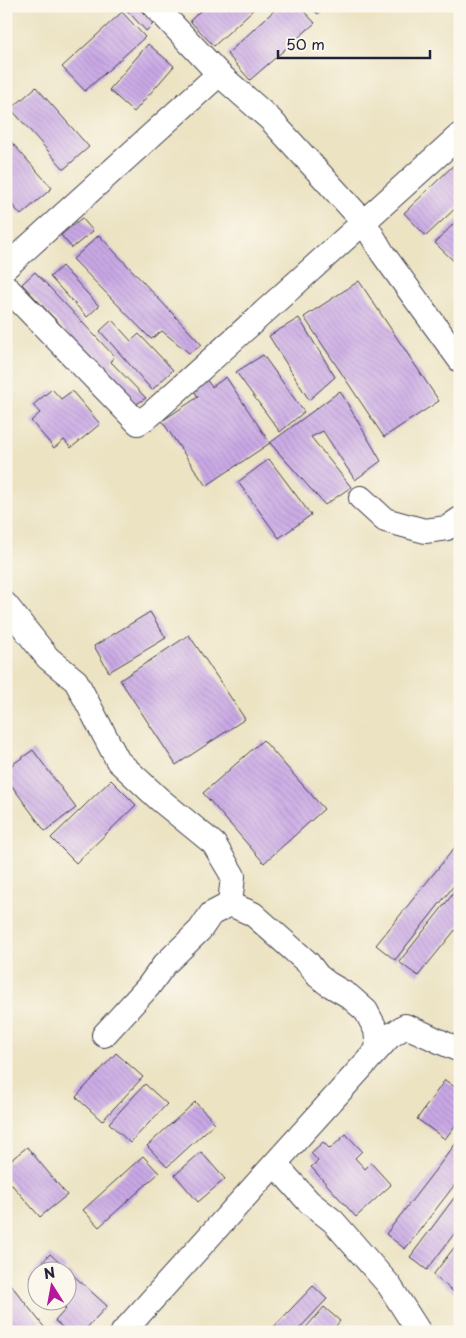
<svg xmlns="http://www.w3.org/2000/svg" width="466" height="1338" font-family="'Playpen Sans',sans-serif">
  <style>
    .building { fill: url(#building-back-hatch) }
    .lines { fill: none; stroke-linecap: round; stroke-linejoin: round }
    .minor-casing { stroke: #403f4f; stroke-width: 26 }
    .minor { stroke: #fff; stroke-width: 24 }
  </style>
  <defs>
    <pattern id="building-back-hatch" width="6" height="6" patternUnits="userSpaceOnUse" patternTransform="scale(1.25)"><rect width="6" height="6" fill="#c9a8e5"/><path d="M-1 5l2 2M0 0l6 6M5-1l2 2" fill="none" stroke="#ac90c5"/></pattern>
  </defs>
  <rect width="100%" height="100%" fill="#fbf7ec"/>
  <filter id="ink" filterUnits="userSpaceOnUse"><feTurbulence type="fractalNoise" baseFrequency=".02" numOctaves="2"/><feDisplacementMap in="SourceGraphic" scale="10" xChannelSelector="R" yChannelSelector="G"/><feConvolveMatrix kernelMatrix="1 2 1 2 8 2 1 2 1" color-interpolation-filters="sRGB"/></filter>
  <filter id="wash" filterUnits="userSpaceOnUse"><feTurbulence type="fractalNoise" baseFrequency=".0096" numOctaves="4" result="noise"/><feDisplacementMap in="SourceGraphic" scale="20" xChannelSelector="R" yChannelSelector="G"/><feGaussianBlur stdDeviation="1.12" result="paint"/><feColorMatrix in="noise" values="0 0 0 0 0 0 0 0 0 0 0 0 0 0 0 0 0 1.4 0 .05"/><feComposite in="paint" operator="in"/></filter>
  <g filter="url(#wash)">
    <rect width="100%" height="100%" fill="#ece3c3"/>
    <g id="blocks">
      <path class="building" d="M123,6h14l16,18 -7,7z
        M205,6h52l-43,40 -24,-25z
        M279,6h20l16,17 -65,57 -23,-26z
        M310,6h17l-9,8z
        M122,12l23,25 -60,54 -23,-24z
        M148,44l26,22 -40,46 -25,-22z
        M36,87l53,60 -25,22 -53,-60z
        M6,136l46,52 -31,27 -15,-17z
        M460,159v45l-34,32 -22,-23z
        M460,217v50l-25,-24z
        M82,218l11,13 -21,17 -11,-13z
        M99,235l103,110 -13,8 -27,-22 -11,8 -78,-80z
        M62,266l37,40 -12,11 -37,-40z
        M35,272l79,84 -3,6 35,36 -11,7 -113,-121z
        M359,281l80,120 -55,36 -80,-120z
        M299,318l36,59 -26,23 -40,-64z
        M112,320l19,21 8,-7 34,36 -21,20 -52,-59z
        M263,355l41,57 -24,20 -44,-60z
        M226,377l44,66 -64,43 -44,-65 36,-24 -6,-10 13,-9 7,9z
        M52,389l9,10 11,-8 28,33 -29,24 -7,-8 -10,8 -23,-27 9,-8 -7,-8z
        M340,391l41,70 -26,19 -32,-49 -12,6 40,50 -26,18 -55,-62z
        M269,459l42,56 -32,23 -41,-56z
        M150,612l16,26 -57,34 -15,-26z
        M189,635l56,84 -69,46 -56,-85z
        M263,740l61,69 -60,54 -61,-70z
        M33,750l43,58 -31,23 -39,-53v-9z
        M111,780l25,25 -60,58 -25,-25z
        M460,841v37l-65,82 -19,-15z
        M460,885v39l-42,52 -19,-14z
        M116,1053l27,24 -41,44 -26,-24z
        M445,1080l15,11v28l-15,20 -28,-20z
        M145,1084l22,20 -37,39 -21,-20z
        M195,1102l20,21 -48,44 -20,-21z
        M346,1134l16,17 -7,7 10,11 6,-6 20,22 -35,32 -45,-50 7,-6 -7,-8 12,-11 7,7z
        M460,1138v40l-55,71 -19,-15z
        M27,1147l40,48 -27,22 -34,-39v-14z
        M201,1152l24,27 -27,23 -23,-27z
        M143,1156l16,17 -60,54 -16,-17z
        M460,1190v36l-33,44 -17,-13z
        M460,1240v45l-6,7 -21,-17z
        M50,1254l57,52 -24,26h-15l-13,-11 11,-12 -9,-9h11v-30h-30v13l-8,-7z
        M11,1285l37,47h-38l-4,-5v-38z
        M313,1286l14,13 -31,33h-27z
        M324,1307l16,14 -9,11h-29z"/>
    </g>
  </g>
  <g filter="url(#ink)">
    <use href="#blocks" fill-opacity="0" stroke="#403f4f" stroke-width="1"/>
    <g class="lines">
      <defs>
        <path id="minor" d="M155,6l64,68 51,45 94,103 19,32 77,106
          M6,267l213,-193
          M6,287l132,136 12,-8 310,-280
          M361,498l24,22 40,11 22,-3 13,-9
          M6,605l42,53 28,23 42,80 41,38 55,45 19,32 -3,28
          M104,1035l44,-48 16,-22 36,-35 11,-16 19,-10 23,10 55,49 10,13 9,7 22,13 17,15 10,19 2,19
          M275,1164l34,38 24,19 56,64 30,47
          M123,1332l266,-295 16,-11c19,7 36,17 55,24"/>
      </defs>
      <use href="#minor" class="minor-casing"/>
      <use href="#minor" class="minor"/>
    </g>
  </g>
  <rect width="466" height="1338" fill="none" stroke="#fbf7ec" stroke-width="25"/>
  <g transform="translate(52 1286) rotate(349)"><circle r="24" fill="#fbf7ec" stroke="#a4a2a5"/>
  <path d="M0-4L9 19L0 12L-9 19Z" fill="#b5179e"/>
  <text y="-8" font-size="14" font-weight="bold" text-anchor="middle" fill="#22223b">N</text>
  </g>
  <path d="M278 50v8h152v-8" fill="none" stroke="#22223b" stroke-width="2.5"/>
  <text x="286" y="50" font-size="15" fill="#22223b" stroke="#fbf7ec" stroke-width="4" paint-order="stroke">50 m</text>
</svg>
